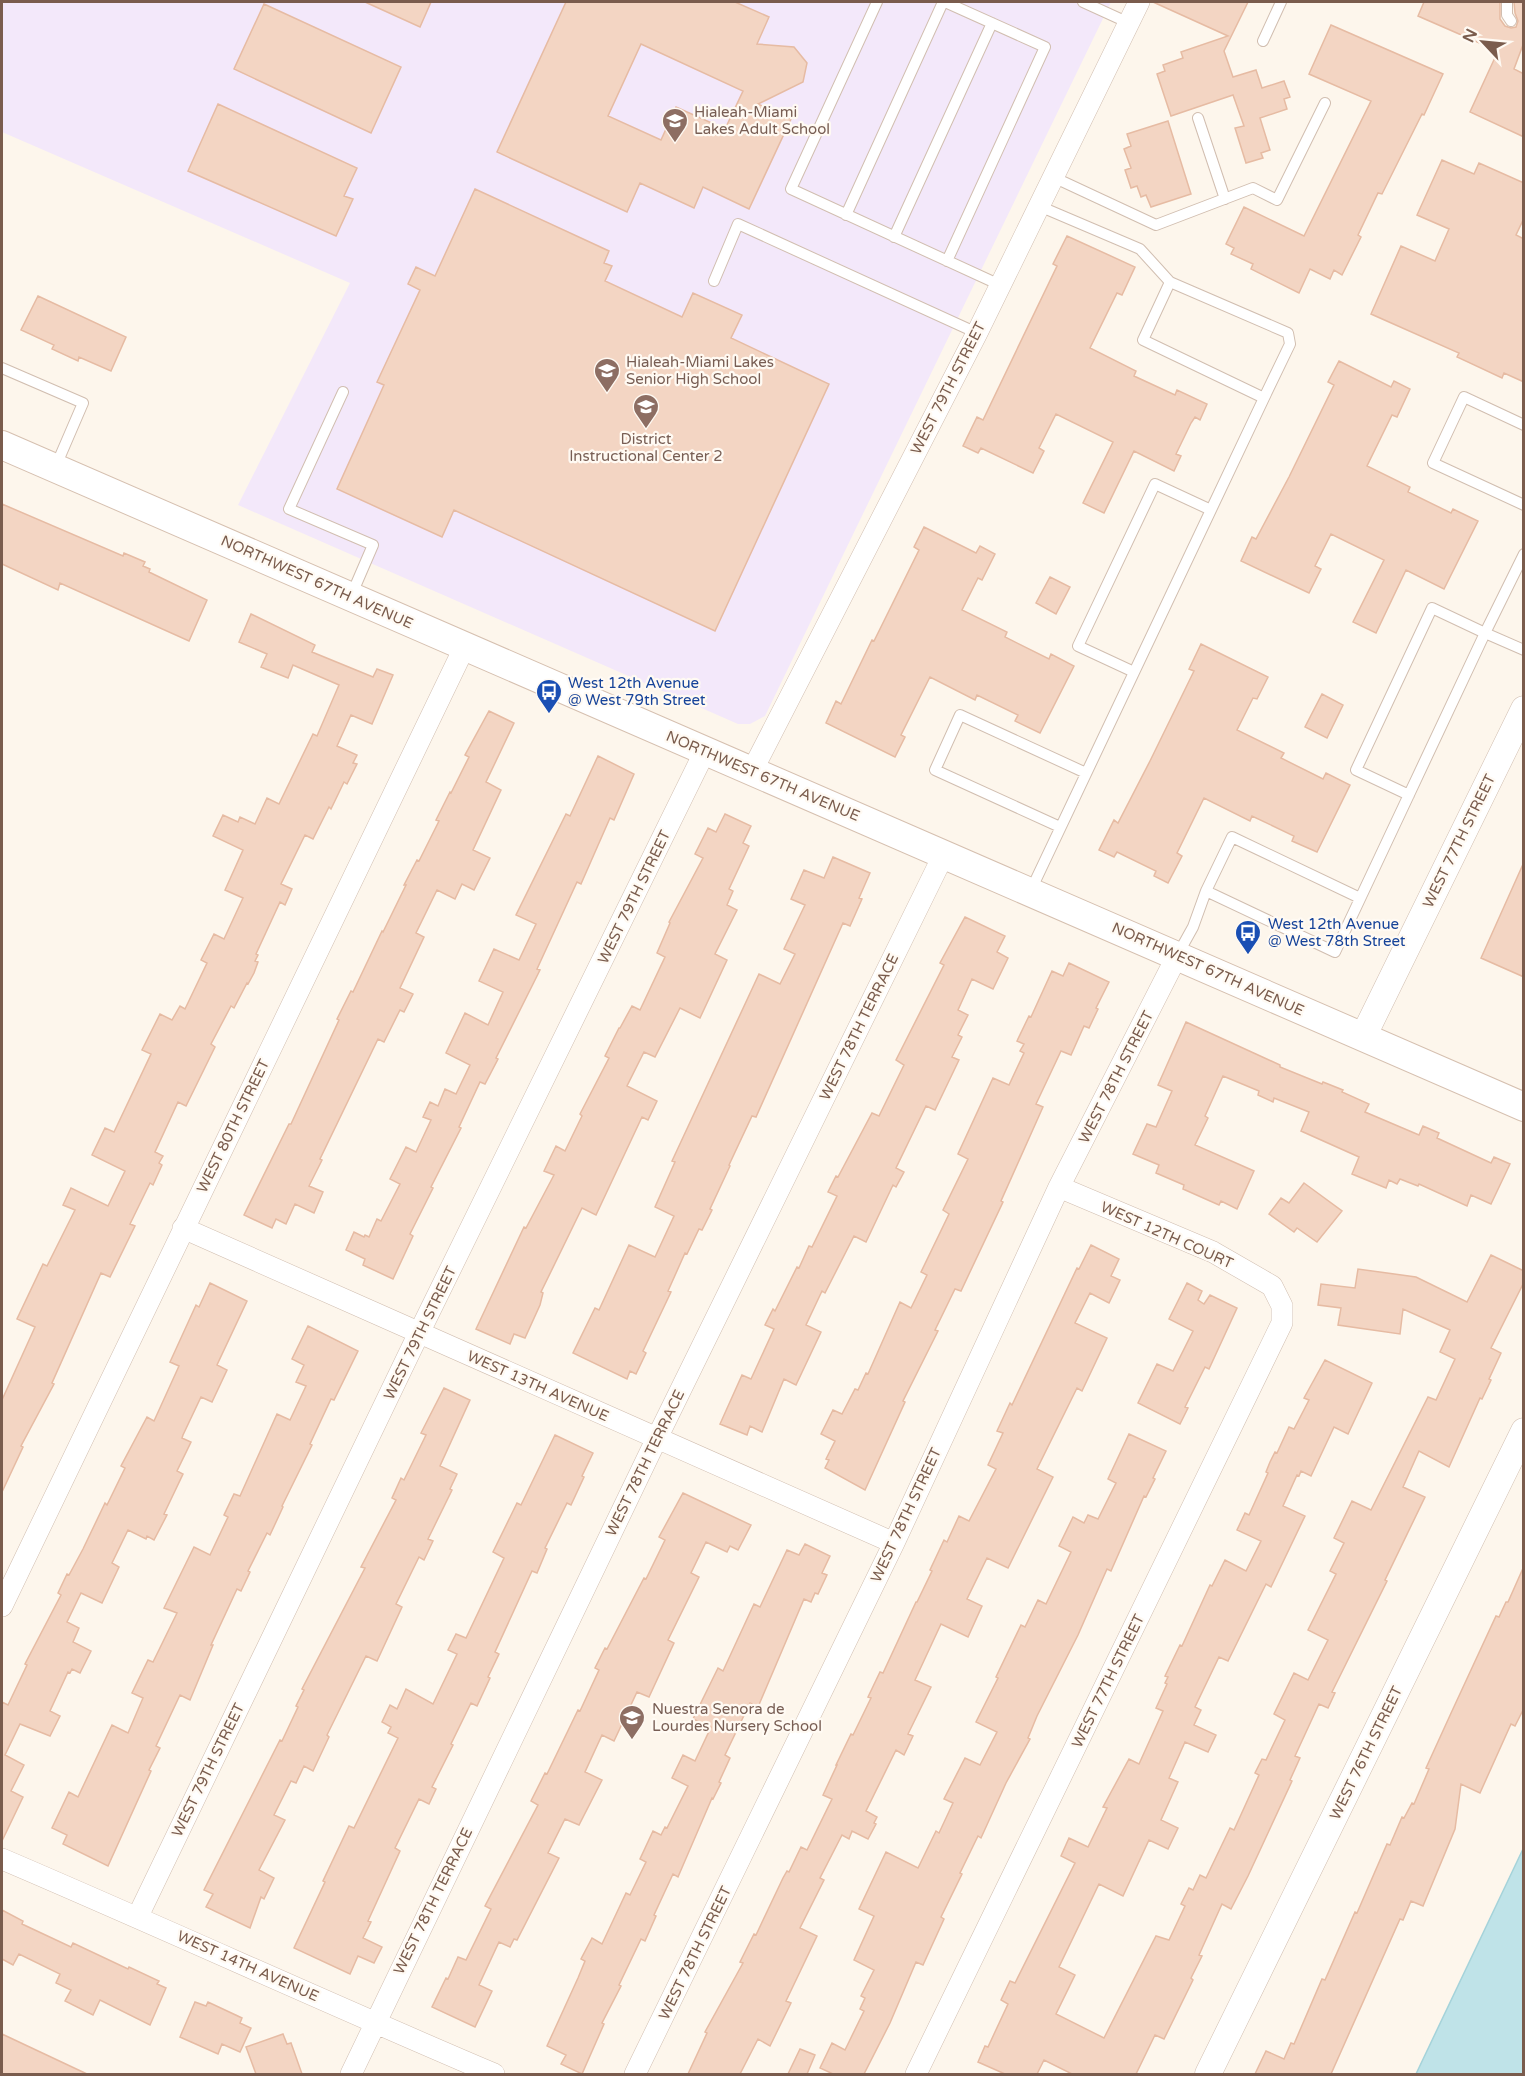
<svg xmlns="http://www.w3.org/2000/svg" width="1525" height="2076" font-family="'Varela Round',sans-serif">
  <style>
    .education { fill: #f3e8fa }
    .water { fill: #bfe3e8; stroke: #a5d3da; stroke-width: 1.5 }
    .building { fill: #f3d5c3; stroke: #e6bba3; stroke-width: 1.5; fill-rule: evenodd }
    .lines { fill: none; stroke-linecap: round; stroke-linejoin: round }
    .service-casing { stroke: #d1beb0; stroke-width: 12 }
    .minor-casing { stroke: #d1beb0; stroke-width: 22 }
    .tertiary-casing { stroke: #d1beb0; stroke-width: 27 }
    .secondary-casing { stroke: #d6c0b0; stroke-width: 30 }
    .service { stroke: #fff; stroke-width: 10 }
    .minor { stroke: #fff; stroke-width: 21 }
    .tertiary { stroke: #fff; stroke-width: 26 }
    .secondary { stroke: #fff; stroke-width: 28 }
    .labels { text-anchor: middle; stroke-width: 4.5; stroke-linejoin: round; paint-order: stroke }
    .education-label { font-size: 15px; fill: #785e54; stroke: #fffaf3; text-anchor: start }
    .street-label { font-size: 15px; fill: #7a5c4d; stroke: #fffaf3 }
    .transit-label { font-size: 15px; fill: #164399; stroke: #fffaf3; text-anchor: start }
  </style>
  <rect width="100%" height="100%" fill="#fdf6ec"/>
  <path class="education" d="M2,2h1109l-346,714 -15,8h-12l-500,-219 112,-222 -348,-151z"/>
  <path class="water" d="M1523,1849v225h-107z"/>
  <path class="building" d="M365,2h66l-11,25z
    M566,2h169l34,15 -12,27 37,3 13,16 -4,19 -45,22 33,15 -42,90 -46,-22 -9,21 -54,-25 -13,29 -130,-60zM641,44l102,47 -18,38 -49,-22 -15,33 -53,-24z
    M1153,2h95l-24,49 9,26 23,-7 6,18 22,-7 6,16 -6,2 3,10 -27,9 10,32 -9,3 2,5 -17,5 -11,-35 9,-2 -11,-31 -62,21 -14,-42 8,-3 -2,-6 20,-7 -2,-6 47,-16z
    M1424,2h76v17l5,7 6,2 5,-1 2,-6 -3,-8 -1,-11h10v40l-10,27 10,5v63l-54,-25 28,-61 -80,-35z
    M264,4l137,63 -30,66 -137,-64z
    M1331,25l112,49 -19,41 -2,-1 -40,80 -4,-1 -20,42 3,2 -19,38 -8,-5 -4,9 -20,-10 -11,24 -48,-24 2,-5 -22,-10 3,-6 -8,-4 18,-37 60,29 67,-135 -62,-27z
    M218,104l139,64 -13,28 9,3 -17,37 -148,-65z
    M1168,121l23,73 -40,13 -5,-12 -5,2 -4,-11 -6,2 -6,-18 6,-2 -7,-19 7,-3 -4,-12z
    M1442,160l32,14 5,-11 45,20v35l-8,17 8,4v143l-20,-9 -2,5 -45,-21 2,-4 -88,-39 30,-68 34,15 14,-32 -32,-14z
    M475,189l134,62 -5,12 8,3 -7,15 77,36 11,-24 49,22 -11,23 98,46 -114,247 -261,-121 -12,27 -105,-48 47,-104 -7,-3 43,-92 -12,-6 8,-17 19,9z
    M1067,236l68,31 -13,28 -5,-2 -27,55 46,23 -2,5 41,19 2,-5 30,14 -7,16 -5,-3 -4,6 -15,31 5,2 -7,15 -40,-20 -30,62 -21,-10 30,-61 -57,-28 -17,34 5,3 -11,22 -52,-25 -3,5 -15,-7 14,-29 6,3 74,-154 -4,-2z
    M38,296l88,41 -15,34 -32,-14 -1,4 -26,-12 2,-4 -33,-15z
    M1339,361l52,26 3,-6 16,8 -13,28 -5,-2 -25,51 43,21 -2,5 43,21 2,-4 25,12 -34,68 -38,-19 -30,63 -23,-11 31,-62 -53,-26 -16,32 6,3 -12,24 -68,-32 11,-24 4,2 33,-62 45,-92 -6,-3z
    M2,504l121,52 1,-3 21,9 -2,4 7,3 -1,3 58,28 -18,41 -129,-58 -2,7 -56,-26z
    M924,527l52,26 4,-7 15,8 -13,26 -4,-2 -16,32 45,22 -2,5 44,22 2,-5 23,12 -34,67 -25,-12 3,-6 -41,-20 -2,5 -45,-23 -29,58 4,2 -10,20 -69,-34 10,-22 5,3 31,-64 2,1 45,-91 -5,-3z
    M1050,577l20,10 -14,27 -20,-11z
    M251,614l64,31 -3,7 61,25 4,-8 16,6 -21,49 -21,-9 -14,31 20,9 -4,8 4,1 -10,20 -3,-2 -13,27 -2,-2 -16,32 -8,-4 -24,49 11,5 -7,16 -5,-3 -24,52 2,1 -3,6 3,1 -4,11 -6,11 -1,-1 -13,25 -3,-2 -20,38 4,3 -29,59 -8,-4 -23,50 8,4 -4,7 3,2 -9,20 -3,-2 -20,41 5,2 -25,51 -9,-4 -49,110 2,1 -33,62 2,1 -21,45v-92l33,-73 -18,-8 26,-55 4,2 28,-56 -12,-5 8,-17 37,18 17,-35 -33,-16 13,-27 9,4 37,-78 -9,-4 18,-36 12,6 8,-14 5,3 22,-46 -6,-3 13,-26 10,5 19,-41 -18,-8 18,-40 -30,-14 10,-21 15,7 2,-5 15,7 12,-26 12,6 34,-70 4,2 22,-51 -46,-20 -5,13 -27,-11 6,-13 -28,-12z
    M1201,644l67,33 -11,22 -4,-1 -16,32 47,23 -3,5 42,21 3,-6 24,12 -33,67 -25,-11 2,-5 -42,-20 -2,5 -46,-23 -27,55 5,3 -14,27 -14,-7 2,-5 -39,-19 -3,5 -15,-7 15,-30 4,3 32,-62 44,-90 -5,-2z
    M1322,694l21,11 -16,33 -22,-11z
    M489,711l25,12 -28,59 15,8 -28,60 17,8 -16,32 -12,-6 -7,15 -18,-9 -21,43 8,4 -24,51 13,6 -9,18 -4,-2 -16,32 -6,-3 -58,120 2,1 -13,26 14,6 -9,21 -19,-9 -9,20 -10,-5 -4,9 -28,-13 45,-91h2l48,-104 -2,-1 14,-28 2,1 29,-61 1,1 23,-47h-2l13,-25 2,1 20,-40 -3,-1 14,-28 1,1 18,-36 -4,-2z
    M598,756l36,18 -20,46 -4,-2 -29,66 -4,-2 -40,87 3,1 -44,88 2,1 -13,25 -5,-2 -21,45 2,1 -30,59 2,1 -23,46 3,2 -20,43 -30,-14 2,-6 -19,-9 8,-18 10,5 1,-2 4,2 8,-18 4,2 19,-37 -10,-5 16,-32 10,5 15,-32 -8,-3 7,-15 8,4 7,-17 11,5 14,-29 -24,-12 19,-40 23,12 15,-33 -24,-11 15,-32 25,11 17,-36 -20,-9 50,-101 4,2z
    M725,814l26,12 -8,17 6,3 -20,43 4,2 -6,14 10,5 -22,44 12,6 -27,58 -20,-10 -25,49 -11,-5 -17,34 30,15 -9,19 -6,-3 -46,98 -14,-7 -41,84 2,1 -3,12 -15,33 -11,-4 -4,10 -34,-15 48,-102 2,1 28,-53 -10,-4 12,-25 9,5 17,-35 -2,-2 29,-56 -4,-2 14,-28h1l12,-22 8,4 25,-53 -8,-4 13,-30 -1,-1 34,-64 -8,-4 13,-26 8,4z
    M833,857l37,16 -11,25 3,1 -12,27 -7,-3 -87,194 -4,-1 -23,49 1,1 -20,43 2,1 -10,20 -3,-1 -12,25 -2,-1 -17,38 3,1 -28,59 3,2 -10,21 -6,-3 -3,8 -54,-26 22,-45 4,2 30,-65 26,12 19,-41 -19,-9 20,-45 -3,-1 87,-187 21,10 15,-30 -11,-5 21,-44 -14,-6 13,-29 20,8z
    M1524,862v115l-43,-19z
    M965,917l40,19 -8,16 11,6 -15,31 -21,-10 -14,31 10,5 -10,20 4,2 -10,20 7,3 -24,50 -9,-4 -30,62 8,4 -8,15 -3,-2 -27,57 -12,-6 -29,57 -3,-2 -16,34 15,7 -25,53 -12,-6 -22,53 -12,-6 -3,9 -27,-11 22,-49 9,4 23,-50 -9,-4 8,-16 2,2 22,-44 2,1 10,-22 3,1 25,-51 -9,-4 8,-16 2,1 34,-64 7,3 25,-51 -8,-5 48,-95 -4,-2z
    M1069,963l40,19 -13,26 2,1 -9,19 -5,-2 -13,29 -10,-4 -25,53 7,3 -42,94 2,1 -42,89 -6,-2 -20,41 3,1 -35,70 2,1 -40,88 -40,-22 4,-8 -3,-1 9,-18 -14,-7 12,-24 9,4 13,-25 3,1 8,-17 2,1 32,-72 11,6 16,-33 -6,-3 28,-58 -6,-4 25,-51 -10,-5 35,-76 16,7 15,-32 -4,-2 4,-7 -7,-3 12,-25 2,1 21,-46 11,5z
    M1186,1022l94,43v2l42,17 1,-2 20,8 -1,2 27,12 -4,8 54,23 4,-9 16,7 -2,5 54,25 3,-6 16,7 -19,40 -20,-9 -4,11 -48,-22 -1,2 -18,-7 -3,5 -8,-4 -3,8 -34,-14 7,-17 -58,-26 8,-19 -35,-14 -1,4 -15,-7 1,-4 -36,-15 -18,40 3,2 -13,27 59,26 -17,38 -16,-8 -2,4 -36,-16 1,-4 -28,-12 3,-8 -26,-11 14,-30 9,3 16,-36 -14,-6z
    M1304,1183l38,28 -25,31 -20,-14 -3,4 -25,-18 12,-16 8,5z
    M1091,1245l28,14 -8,17 9,4 -11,23 -19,-10 -15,30 32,15 -25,53 -5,-3 -40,81 16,8 -45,91 -21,-10 -20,41 15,7 -14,31 -27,-13 -26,56 16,7 -23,47 5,2 -9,19 -8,-5 -30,61 11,6 -3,6 2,1 -8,15 -16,-8 -3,8 -7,-4 -22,43 4,2 -24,48 17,8 -31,65 5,2 -21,43 -12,-7 -18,35h-52l19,-41 -2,-1 38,-69 -3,-1 14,-28 2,1 27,-57 4,-7 2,1 12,-25 6,3 25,-51 -9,-4 14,-30h-1l15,-31 2,1 18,-37 -3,-1 12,-25 3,1 33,-71h1l15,-31 -2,-1 14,-30 3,2 12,-26 10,5 27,-52 -8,-4 15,-32 -6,-2 13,-28 2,2 65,-137 2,1z
    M1491,1255l33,16v11l-33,66 10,5 -12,26 2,1 -9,19 -2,-1 -31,69 -30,-16 -16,36 22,10 -40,83 2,1 -55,111 3,1 -7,15 -9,-4 -24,52 5,2 -10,22 2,1 -44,95 -17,33 -9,-5 -23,51 3,1 -11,22 2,2 -29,59 -9,-4 -19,39h-64l-28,-14 -7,14h-32l-27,-12 7,-16 3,1 20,-43 -7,-4 9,-19 5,2 60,-120 -14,-7 8,-18 19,9 19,-39 -4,-1 26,-48 10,5 24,-53 -7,-3 11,-24 -2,-1 3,-6 -3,-1 15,-31 2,1 28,-61 2,1 13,-26 21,11 15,-30 -24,-11 8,-17 4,2 19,-42 -2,-1 4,-10 5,-10 2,1 12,-26 5,2 15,-29 -5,-2 21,-38 47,23 -24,51 -14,-7 -23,49 -10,-5 -2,5 -2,-1 -14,31 22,10 -34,71 -5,-3 -38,77 -9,-4 -24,50 6,3 -7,15 22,10 -8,17 -23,-10 -16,36 9,4 -17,38 17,8 -10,21 -19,-9 -26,56 -24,-12 -40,83 16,8 -19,39 48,24 52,-102 13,4 16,-34 -4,-2 8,-16 4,2 7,-15 6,3 24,-50 4,2 25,-55 -4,-2 7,-14 4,1 19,-40 -11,-6 20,-41 14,7 20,-40 -20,-10 28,-56 -6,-3 14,-28 -10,-5 18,-37 19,9 57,-113 8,3 19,-41 -15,-7 10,-22 -47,-21 -3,25 -62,-9 3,-17 -23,-3 3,-21 34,4 3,-19 58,8 51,25z
    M210,1283l37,18 -30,64 10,5 -15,32 -11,-5 -18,38 -1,3 9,4 -14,29 6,3 -19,40 3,1 -13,25 -7,-4 -1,3 -18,-9 -16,33 7,4 -17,36 -21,-10 -14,29 12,6 -6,14 18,9 -11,22 -8,-4 -2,4 -2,-1 -18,39 10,5 -10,20 -30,-12 -15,31 19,10 -13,26 12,6 -21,44v-139l6,3 19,-40 -2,-1 36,-69 -3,-2 9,-19 2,1 14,-26 22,-46 2,2 18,-37 -4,-2 26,-49 7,4 25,-55 -9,-4 26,-57 3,2z
    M1187,1283l15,8 -4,9 6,4 6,-9 27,13 -28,61 -4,-2 -20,40 3,1 -8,16 -42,-21 19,-39 16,7 20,-40 -24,-12z
    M308,1326l50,25 -24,49 -3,-1 -21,45 2,1 -30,61 1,1 -13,28 -3,-2 -19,38 2,1 -9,19 -4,-2 -26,56h2l-23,55 -10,-5 -24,51 4,2 -11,22 2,1 -43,95 -45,-22 4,-9 -15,-7 17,-36 9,5 34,-72 16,8 15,-35 -11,-5 16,-33 5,2 24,-49 -13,-5 30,-61 16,8 18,-38 -4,-2 10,-21 6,2 37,-82 13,6 16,-34 -10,-4 8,-17 -12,-6z
    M444,1388l26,12 -30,66 17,8 -7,15 2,1 -24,49 5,2 -9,19 -5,-3 -23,47 6,3 -25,54 -11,-5 -39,79 2,2 -16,34 -9,-5 -8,17 -5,-2 -17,34 11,5 -26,50 15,8 -10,21 -3,-2 -11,31 -44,-21 7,-13 -9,-4 76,-150 2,1 16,-34 -2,-1 8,-16 -2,-1 63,-121 -4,-1 35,-67 -4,-2 9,-20 3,2 22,-45 -5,-2z
    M1129,1434l37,17 -13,27 2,1 -9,18 -2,-1 -33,75 -4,-2 -29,66 -41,81 -9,22 2,1 -24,44 -25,55 -3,-2 -18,37 2,1 -21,43 3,2 -21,46 -7,-3 -26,61 -26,51h-31l-13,-6 12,-25 13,7 19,-39 -4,-2 5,-11 -4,-2 13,-26 -20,-10 20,-44 -15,-7 27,-57 32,16 18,-37 3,2 14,-30 -9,-4 21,-41 15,7 17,-33 -21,-10 22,-44 -2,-1 25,-52 4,2 13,-27 8,4 25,-52 -12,-6 14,-29 11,6 4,-8 10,4 18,-36 -8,-4z
    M555,1435l38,18 -11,23 2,1 -13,28 -4,-2 -22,45 2,1 -10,24 -5,-2 -37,81 4,2 -11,23 2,1 -13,28 -6,-3 -20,41 2,1 -21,42 4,2 -7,15 -10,-5 -24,49 5,3 -32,70 3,1 -8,16 19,9 -8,16 -16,-7 -8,18 -56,-26 31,-66 -2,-1 26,-55 5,2 44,-90 -10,-5 3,-6 -9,-5 8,-17 7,4 9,-20 27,15 24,-50 -9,-4 8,-16 10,4 38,-80 -11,-6 24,-49 4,2z
    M683,1493l68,32 -13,25 -8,-4 -3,6 -21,-10 -15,31 8,4 -31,63 6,3 -25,54 -12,-5 -23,49 -12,-6 -17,37 17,8 -23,45 -14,-6 -17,34 11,5 -42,82 -3,-1 -4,8 -11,-5 -20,43 13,6 -17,36 -43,-20 14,-29 2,1 10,-22 8,3 25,-51 -6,-3 53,-101 -7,-4 14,-28 2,1 31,-64 2,1 19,-41 -4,-2 10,-20 2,1 37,-71 2,1 19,-39 -6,-3z
    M805,1544l25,12 -8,17 5,2 -9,19 -3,-1 -4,9 -7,-3 -46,108 -8,-4 -25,52 5,3 -11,24 2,1 -8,16 -1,-1 -34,79 -5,-3 -19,41 2,1 -11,25 -4,-2 -22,46 2,1 -19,37 2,1 -22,50 -21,-10 5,-9 -19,-9 31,-68 7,-17 -4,-2 11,-21 10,6 24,-51 4,2 16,-33 -6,-3 13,-28 8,4 4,-8 2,1 21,-42 -16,-8 11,-23 12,6 16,-34 -18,-8 25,-51 5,3 31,-67 6,3 27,-57 12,5z
    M1524,1566v142l-9,18 -4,-2 -31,69 -19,-9 -6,45 -32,77 -12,-5 -8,19 -3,-1 -69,155h-76l11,-23 18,8 7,-16 3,1 28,-65 3,1 30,-68 2,1 30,-69 3,1 12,-28 2,1 8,-15 2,1 15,-35 -3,-1 26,-57 44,-95 3,1 7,-15h2z
    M2,1910l21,11 -1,3 49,23 2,-4 55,26 1,-2 30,14 -2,3 9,4 -16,37 -50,-25 -7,15 -28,-14 6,-11 -15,-7 4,-9 -41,-20 -6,11 -11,-6z
    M195,2002l11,4 2,-4 34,16 -2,5 11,5 -11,24 -18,-8 -4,10 -38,-17z
    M2,2034l85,40h-85z
    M283,2034l4,10 4,-1 11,31h-46l-10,-27z
    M800,2049l15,6 -8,19h-19z"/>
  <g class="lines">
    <defs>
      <path id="service" d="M877,2l-86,187 209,96
        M945,2l100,45 -98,214
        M1083,2l46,21
        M1507,2v13l4,6
        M1263,41l18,-39
        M1198,118l27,81
        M1053,177l103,48 97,-37 24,12 48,-97
        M1039,206l101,43 30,33
        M846,215l97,-213
        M894,237l98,-214
        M714,281l24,-57 239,109
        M2,368l81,35 -28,65
        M343,392l-54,117 84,36 -22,51
        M1524,425l-60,-28 -31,66 91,42
        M1524,554l-39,79 39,17
        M1134,672l-56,-26 77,-162 56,26
        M1060,827l-125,-57 25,-55 126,58
        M1030,892l234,-494 26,-54 -2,-11 -118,-51 -27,58 121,58
        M1360,898l-128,-61 -26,54 129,61c50,-106 100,-213 150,-319l-53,-25 -76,162 53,25
        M1178,954l15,-27 13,-36"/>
      <path id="minor" d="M752,771l225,-438 162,-331
        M183,1228l711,315
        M2,1606l463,-960
        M2,1859c164,70 327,145 492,215
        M138,1916l281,-583 286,-582
        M351,2074l306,-636 287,-584
        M635,2074l259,-531 165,-356 118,-231
        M916,2074l366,-751v-17l-10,-20 -59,-34 -154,-65"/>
      <path id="tertiary" d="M1363,1037l161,-328
        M1208,2074l316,-643"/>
      <path id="secondary" d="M2,445l1522,662"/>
    </defs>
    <use href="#service" class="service-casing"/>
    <use href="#minor" class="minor-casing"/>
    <use href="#tertiary" class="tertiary-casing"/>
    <use href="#secondary" class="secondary-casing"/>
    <use href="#service" class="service"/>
    <use href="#minor" class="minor"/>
    <use href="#tertiary" class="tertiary"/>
    <use href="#secondary" class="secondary"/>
  </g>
  <defs>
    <symbol id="school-pin" viewBox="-11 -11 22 30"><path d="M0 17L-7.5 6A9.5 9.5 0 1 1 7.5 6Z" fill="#8d6e63" stroke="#fffaf3"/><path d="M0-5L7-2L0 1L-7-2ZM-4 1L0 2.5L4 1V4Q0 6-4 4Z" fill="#fff"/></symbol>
    <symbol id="bus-pin" viewBox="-11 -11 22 30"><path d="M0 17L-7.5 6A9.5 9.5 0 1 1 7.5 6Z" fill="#1a4fb4" stroke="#fffaf3"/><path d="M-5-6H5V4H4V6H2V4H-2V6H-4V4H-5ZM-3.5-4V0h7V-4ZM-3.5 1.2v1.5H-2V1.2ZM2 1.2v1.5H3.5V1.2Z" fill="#fff"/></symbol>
  </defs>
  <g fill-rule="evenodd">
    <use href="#school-pin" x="660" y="106" width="30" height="40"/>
    <use href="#school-pin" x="592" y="356" width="30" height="40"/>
    <use href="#school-pin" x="631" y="392" width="30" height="40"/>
    <use href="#bus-pin" x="534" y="677" width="30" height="40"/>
    <use href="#bus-pin" x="1233" y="918" width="30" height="40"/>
    <use href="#school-pin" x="617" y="1703" width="30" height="40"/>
  </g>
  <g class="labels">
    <g class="education-label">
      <text x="694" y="117">Hialeah-Miami<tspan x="694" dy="17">Lakes Adult School</tspan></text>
      <text x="626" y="367">Hialeah-Miami Lakes<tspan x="626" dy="17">Senior High School</tspan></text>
      <text x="646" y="444" text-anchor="middle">District<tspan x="646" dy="17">Instructional Center 2</tspan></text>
      <text x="652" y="1714">Nuestra Senora de<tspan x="652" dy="17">Lourdes Nursery School</tspan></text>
    </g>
    <g class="street-label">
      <text transform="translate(948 388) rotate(-63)" y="5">WEST 79TH STREET</text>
      <text transform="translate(317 582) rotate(24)" y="5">NORTHWEST 67TH AVENUE</text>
      <text transform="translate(763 776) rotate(23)" y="5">NORTHWEST 67TH AVENUE</text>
      <text transform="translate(1459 841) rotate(-64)" y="5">WEST 77TH STREET</text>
      <text transform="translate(634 897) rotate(-64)" y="5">WEST 79TH STREET</text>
      <text transform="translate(1208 969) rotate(24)" y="5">NORTHWEST 67TH AVENUE</text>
      <text transform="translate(859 1027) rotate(-64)" y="5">WEST 78TH TERRACE</text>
      <text transform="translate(1116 1077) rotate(-63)" y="5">WEST 78TH STREET</text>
      <text transform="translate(233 1126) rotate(-64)" y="5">WEST 80TH STREET</text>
      <text transform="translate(1167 1235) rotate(24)" y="5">WEST 12TH COURT</text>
      <text transform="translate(420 1333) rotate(-64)" y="5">WEST 79TH STREET</text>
      <text transform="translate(538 1386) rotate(24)" y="5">WEST 13TH AVENUE</text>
      <text transform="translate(645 1463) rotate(-64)" y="5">WEST 78TH TERRACE</text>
      <text transform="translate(906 1515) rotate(-65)" y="5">WEST 78TH STREET</text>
      <text transform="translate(1108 1681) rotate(-64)" y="5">WEST 77TH STREET</text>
      <text transform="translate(1366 1753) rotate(-64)" y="5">WEST 76TH STREET</text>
      <text transform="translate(208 1770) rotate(-64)" y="5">WEST 79TH STREET</text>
      <text transform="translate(433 1901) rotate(-64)" y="5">WEST 78TH TERRACE</text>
      <text transform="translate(695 1953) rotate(-64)" y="5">WEST 78TH STREET</text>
      <text transform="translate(248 1966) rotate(24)" y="5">WEST 14TH AVENUE</text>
    </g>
    <g class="transit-label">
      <text x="568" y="688">West 12th Avenue<tspan x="568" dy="17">@ West 79th Street</tspan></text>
      <text x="1268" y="929">West 12th Avenue<tspan x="1268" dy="17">@ West 78th Street</tspan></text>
    </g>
  </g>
  <rect width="1525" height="2076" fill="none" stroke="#7a5c4d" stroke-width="6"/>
  <g transform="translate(1483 42) rotate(296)" stroke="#fffaf3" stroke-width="4.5" paint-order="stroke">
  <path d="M0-4.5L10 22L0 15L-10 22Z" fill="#7a5c4d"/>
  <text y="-9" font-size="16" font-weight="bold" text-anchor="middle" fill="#7a5c4d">N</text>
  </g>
</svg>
